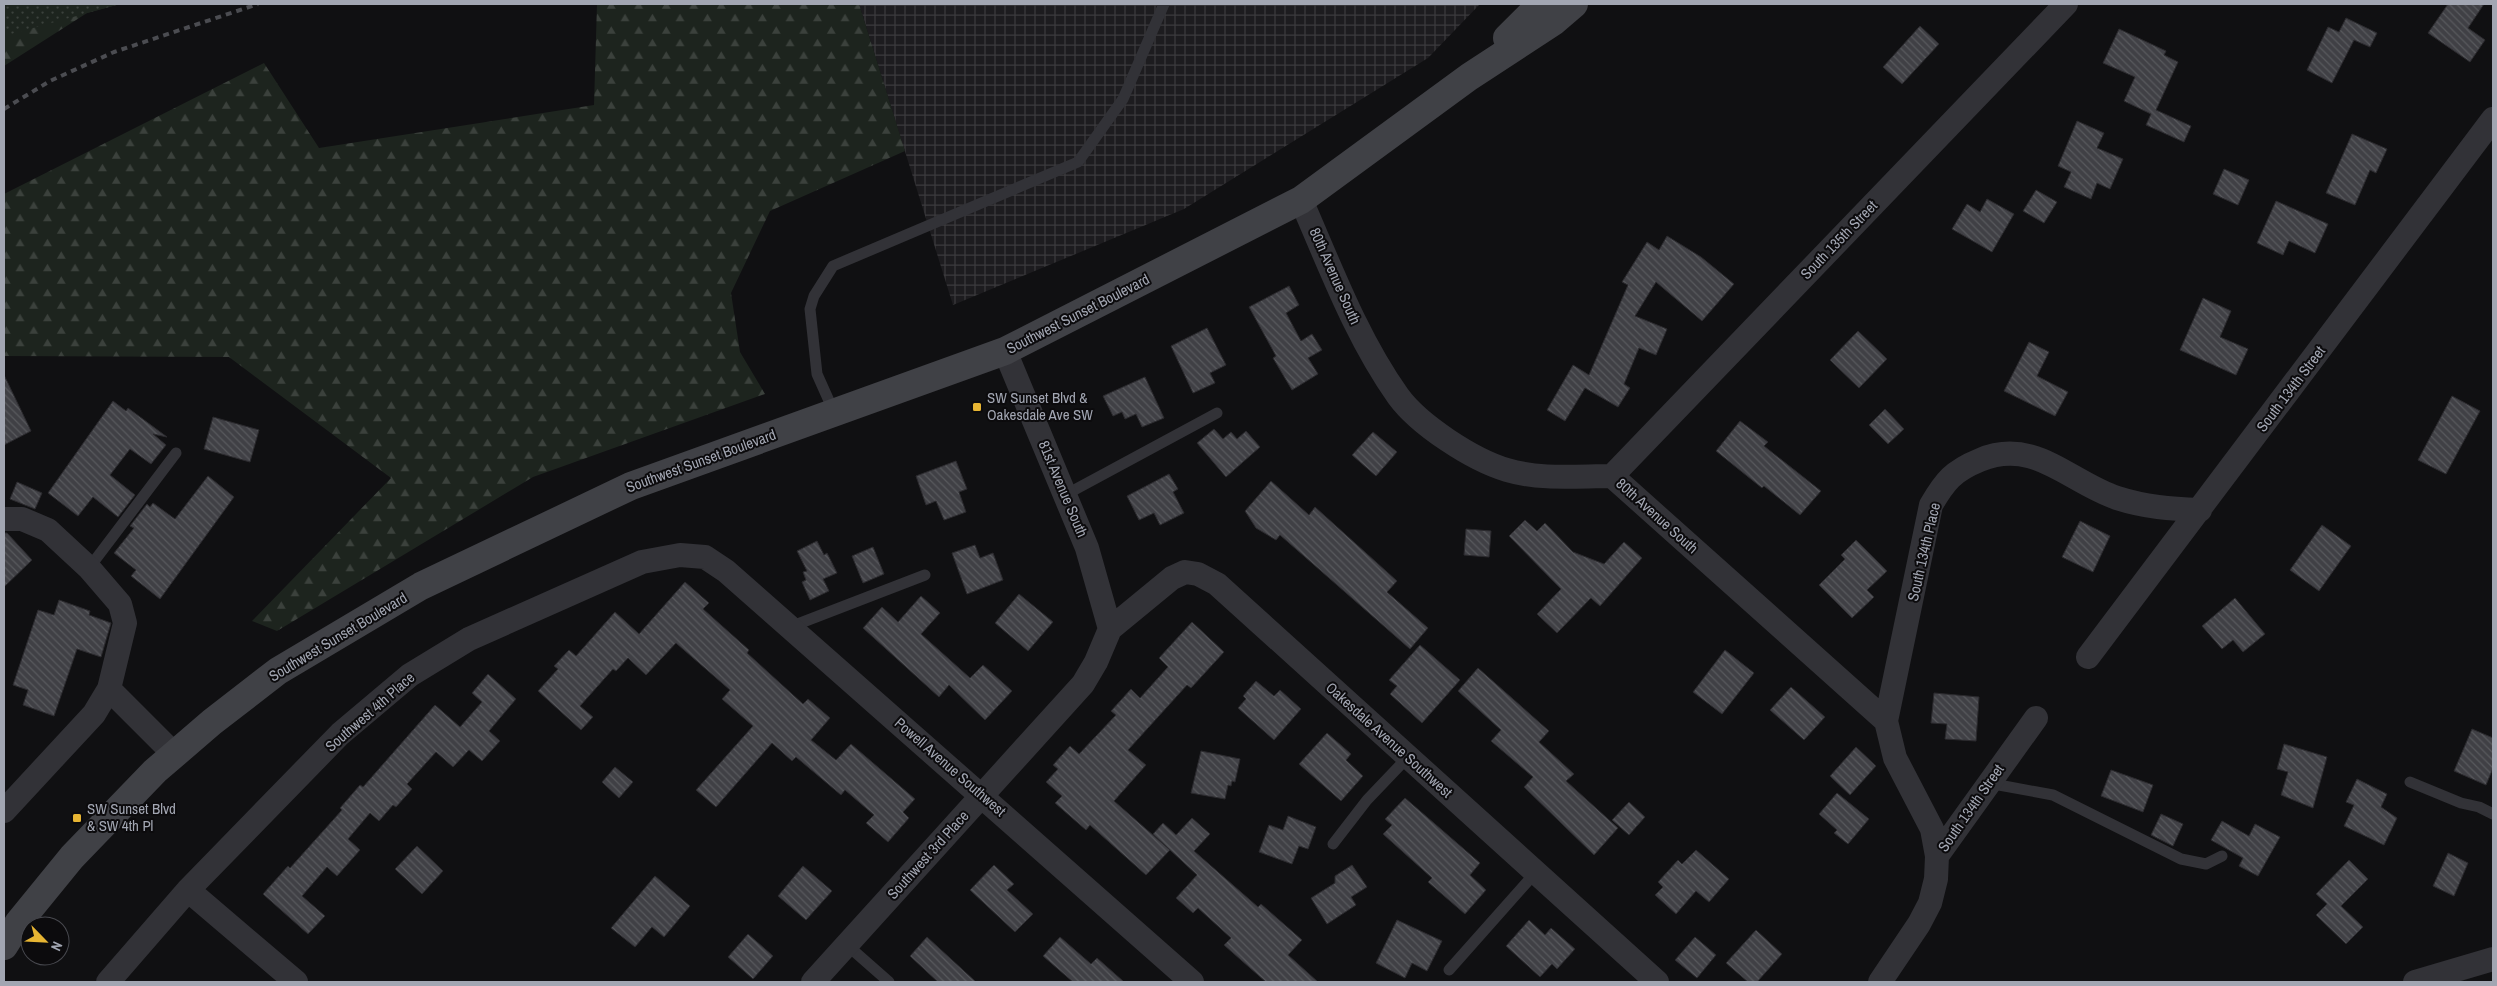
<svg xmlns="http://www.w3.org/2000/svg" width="2497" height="986" font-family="'Archivo Narrow',sans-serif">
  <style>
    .industrial { fill: url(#industrial-grid) }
    .forest { fill: url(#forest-firs) }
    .park { fill: url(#park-dots) }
    .building { fill: url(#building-back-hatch); stroke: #2b2a2e }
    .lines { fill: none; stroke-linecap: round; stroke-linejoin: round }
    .lane { stroke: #323237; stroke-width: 11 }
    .street { stroke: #323237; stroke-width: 24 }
    .secondary { stroke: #404146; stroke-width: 28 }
    .rail { stroke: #4b4c51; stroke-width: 4; stroke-dasharray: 6 5; stroke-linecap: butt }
    .poi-dot { fill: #e7b533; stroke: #0c0b0d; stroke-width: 2 }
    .labels { text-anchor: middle; stroke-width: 4; stroke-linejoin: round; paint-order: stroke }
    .street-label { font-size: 15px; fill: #a2a6b2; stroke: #0c0b0d }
    .poi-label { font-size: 15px; fill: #a2a6b2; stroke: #0c0b0d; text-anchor: start }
  </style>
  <defs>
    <pattern id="industrial-grid" width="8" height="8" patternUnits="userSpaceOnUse" patternTransform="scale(1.25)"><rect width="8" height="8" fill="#1d1c1f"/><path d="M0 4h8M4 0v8" fill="none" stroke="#3b3a3d"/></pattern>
    <pattern id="forest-firs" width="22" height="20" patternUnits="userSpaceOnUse" patternTransform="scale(1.25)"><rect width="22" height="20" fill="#1d241e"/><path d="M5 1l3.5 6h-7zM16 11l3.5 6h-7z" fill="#3b413c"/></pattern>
    <pattern id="park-dots" width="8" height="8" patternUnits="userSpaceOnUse" patternTransform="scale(1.25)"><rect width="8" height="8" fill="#1d241e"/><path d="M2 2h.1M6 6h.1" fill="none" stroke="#3b413c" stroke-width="1.8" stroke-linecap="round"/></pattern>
    <pattern id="building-back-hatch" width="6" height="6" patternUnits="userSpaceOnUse" patternTransform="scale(1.25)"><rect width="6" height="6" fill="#404045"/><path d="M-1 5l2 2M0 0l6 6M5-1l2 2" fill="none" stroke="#58595d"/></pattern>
  </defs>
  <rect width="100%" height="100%" fill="#101012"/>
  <path class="industrial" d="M859,4h621l-52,54 -244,151 -231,96z"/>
  <path class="forest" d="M4,4h116l-33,9 -83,53z
    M597,4h262l46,147 -135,60 -39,82 9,59 25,42 -232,83 -256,154 -25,-10 139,-143 -162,-121 -225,-1v-162l260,-131 55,85 275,-43z"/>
  <path class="park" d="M4,4h116l-116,32z"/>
  <path class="building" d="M2448,4h36l-16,24 17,12 -15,22 -42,-29z
    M2346,18l31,15 -7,14 -16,-7 -22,43 -25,-13 21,-43 11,5z
    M1920,26l19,18 -37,40 -19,-17z
    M2119,29l47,22 -2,4 14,7 -22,48 35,16 -7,16 -38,-17 5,-11 -27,-13 11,-24 -32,-14z
    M2077,121l27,12 -7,15 26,11 -13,30 -13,-6 -6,16 -27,-12 7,-15 -13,-6z
    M2352,134l35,15 -11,24 -6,-3 -15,35 -29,-12z
    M2224,169l25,11 -11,25 -25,-11z
    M2036,190l21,12 -13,21 -21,-12z
    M1987,199l27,15 -22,38 -40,-23 15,-25 13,8z
    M2276,201l52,23 -13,29 -26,-12 -6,14 -26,-12z
    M1667,236l34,21 33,27 -32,37 -46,-39 -21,34 32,13 -11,26 -17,-7 -15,36 6,4 -12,19 -33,-19 -20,33 -18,-11 26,-45 16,10 39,-90 -6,-3 25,-40 12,8z
    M1289,286l10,19 -13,8 15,28 11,-7 10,16 -14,8 10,16 -26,16 -19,-32 3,-2 -27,-49z
    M2203,298l28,13 -11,26 28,12 -12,26 -56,-25z
    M1207,328l19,37 -16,8 5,10 -22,10 -22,-47z
    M1858,331l29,28 -28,29 -29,-28z
    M2029,342l20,10 -12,24 31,16 -13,24 -51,-25z
    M4,375l27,56 -27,14z
    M1145,377l19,41 -22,9 -6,-13 -11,5 -3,-7 -9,4 -10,-20z
    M2452,396l28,15 -34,63 -28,-14z
    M113,401l13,10 2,-3 39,29 -14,-3 13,11 -15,19 -21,-15 -20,26 25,20 -17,22 -25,-20 -15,19 -30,-23z
    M1885,409l19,20 -16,15 -19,-19z
    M213,417l46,13 -9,32 -46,-13z
    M1740,421l28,21 -4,4 57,45 -21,24 -36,-29 -2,2 -46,-37z
    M1214,429l9,10 8,-7 6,7 9,-8 14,16 -34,30 -29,-34z
    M1373,432l24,20 -21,24 -24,-21z
    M956,461l11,28 -8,3 7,20 -22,8 -8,-19 -10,4 -10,-29z
    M1169,474l9,15 -5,3 11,21 -24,12 -6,-12 -15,7 -12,-24z
    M208,476l26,21 -74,102 -29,-23 5,-6 -22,-17 20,-25 -4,-2 17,-22 3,3 3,-4 22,16z
    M1271,481l38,34 6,-8 82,74 -10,11 41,36 -18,21 -130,-114 -4,5 -20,-12 -11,-17z
    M17,482l25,11 -7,16 -25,-10z
    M1525,520l12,11 8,-8 28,29 31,12 20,-22 18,16 -42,48 -9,-8 -34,35 -20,-19 24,-25 -52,-53z
    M2080,521l30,15 -17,36 -31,-15z
    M2322,525l29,21 -32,45 -29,-21z
    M1466,529l25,2 -2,26 -25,-2z
    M4,533h3l25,27 -28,27z
    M1856,540l31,31 -20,19 7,7 -22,21 -33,-33 26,-26 -4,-4z
    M817,541l7,14 3,-2 10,20 -14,6 6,12 -19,9 -8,-18 4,-2 -3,-8 4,-1 -10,-20z
    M975,545l5,13 13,-5 10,27 -36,14 -15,-41z
    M873,547l11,27 -21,9 -11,-27z
    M685,582l24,21 -6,6 46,41 -2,3 56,51 5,-5 22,19 -19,22 25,20 15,-16 64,55 -12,13 6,6 -21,24 -22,-19 8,-8 -29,-25 -4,5 -45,-38 -4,4 -20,-18 -56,64 -20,-17 57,-64 -31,-27 8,-9 -54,-47 -30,32 -18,-17 -12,13 -3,-2 -33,37 13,11 -12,13 -43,-39 20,-22 -4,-3 15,-16 7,6 39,-44 24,22z
    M1019,594l34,28 -25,29 -33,-28z
    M921,596l19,17 -19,21 49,44 13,-13 29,26 -27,29 -36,-35 -10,12 -76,-69 19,-21 16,15z
    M2235,598l30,36 -22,18 -10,-12 -11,9 -20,-23z
    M59,600l31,11 -1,4 22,8 -10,34 -24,-8 -23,67 -31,-11 5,-15 -15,-5 25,-75 16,5z
    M1192,622l32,30 -33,36 -4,-3 -59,65 18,15 -32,36 56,49 -24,25 -56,-50 -4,5 -31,-27 7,-7 -16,-14 12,-13 -5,-4 17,-19 9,8 37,-39 -5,-4 20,-22 9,9 28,-31 -9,-9z
    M1420,645l40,35 -38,43 -32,-29 7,-8 -8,-6z
    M1725,650l29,23 -32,41 -29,-22z
    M1478,668l71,63 -10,11 35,32 -8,7 52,47 -24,27 -70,-68 9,-10 -42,-36 10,-11 -43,-39z
    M488,674l28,25 -27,32 11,10 -18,20 -13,-11 -16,17 -17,-15 -29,32 5,5 -16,18 -3,-2 -14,16 -9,-8 -22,26 12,11 -23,26 -10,-9 -25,29 23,20 -17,18 -45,-40 25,-28 2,2 52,-58 -2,-2 20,-23 3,2 72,-82 25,22 22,-25 -10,-9z
    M1256,681l18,15 6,-6 21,19 -27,31 -36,-32 8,-9 -3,-3z
    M1791,687l34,30 -21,23 -34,-30z
    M1934,693l45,4 -3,44 -31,-2 2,-15 -16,-1z
    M2472,729l21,9v30l-7,17 -32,-14z
    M1327,733l24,21 -5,6 17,16 -22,25 -42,-37z
    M2284,744l43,13 -14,51 -32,-13 7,-23 -11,-3z
    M1856,747l20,19 -26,29 -20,-19z
    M1201,751l39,8 -5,23 -3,-1 -1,5 -3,-1 -3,14 -34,-6z
    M615,767l18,15 -14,16 -17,-16z
    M2111,770l42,15 -10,27 -42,-16z
    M2357,779l30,15 -6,13 16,11 -13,27 -40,-19 10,-21 -8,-3z
    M1837,793l32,26 -21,25 -14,-11 3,-3 -18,-16z
    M1405,798l75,65 -10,12 16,15 -21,24 -37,-32 4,-4 -49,-44 9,-9 -7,-6z
    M1629,802l16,15 -16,18 -17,-15z
    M2161,814l22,10 -10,22 -22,-11z
    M1288,816l28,11 -8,22 -9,-3 -7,18 -33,-12 10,-27 14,5z
    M1192,818l18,16 -16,17 64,56 3,-3 41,36 -14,15 30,27h-52l-42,-37 7,-7 -33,-30 -5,5 -17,-15 21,-23 -44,-41 10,-11 13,12z
    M2222,821l27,15 6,-12 25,13 -22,39 -19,-10 4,-8 -32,-18z
    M417,846l26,25 -21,23 -27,-25z
    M1696,850l33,29 -20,23 -13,-11 -20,23 -21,-19 8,-8 -5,-5 20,-22 4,4z
    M2448,853l20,10 -14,33 -21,-10z
    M2349,860l19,19 -27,27 22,21 -17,17 -30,-29 11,-11 -11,-10z
    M994,865l20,19 -7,6 26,24 -18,18 -45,-42z
    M1352,865l15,22 -16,10 5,8 -29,19 -16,-26 24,-15v-7z
    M803,866l29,25 -26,29 -28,-24z
    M655,876l35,30 -26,31 -12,-10 -17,20 -24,-19z
    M1397,920l45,21 -15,30 -15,-8 -7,15 -29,-15z
    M1529,920l16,15 6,-7 24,21 -18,20 -5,-5 -12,13 -34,-31z
    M1756,930l26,24 -25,28h-9l-22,-19z
    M748,934l25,22 -20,23 -25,-22z
    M927,937l49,45h-38l-28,-26z
    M1060,937l31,27 6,-6 27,24h-51l-30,-26z
    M1695,937l21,18 -19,23 -22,-18z"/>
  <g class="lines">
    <path class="lane" d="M834,412l-17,-38 -7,-65 4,-13 19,-30 245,-104 45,-63 41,-95
      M1065,495l152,-82
      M89,568l87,-115
      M790,627l135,-52
      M2410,782l51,21 18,4 14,7
      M1988,783l65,12 128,64 25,5 16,-8
      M1333,844l34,-44 41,-43
      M847,945l42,37
      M1449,970l87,-98"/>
    <path class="street" d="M1301,200c29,66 55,137 97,196 21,29 75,64 109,74 33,10 70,6 105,6l274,245
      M1005,351l82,197 23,81
      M1612,476l454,-472
      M4,519h18l26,11 41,38 31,36 5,19 -16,66 -15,25 -90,97
      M2088,657l405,-538
      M109,689l66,66
      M1937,856l99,-138
      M188,890l108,92
      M108,982l80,-92 152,-156 70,-59 59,-36 173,-77 38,-7 25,2 21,14 466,411
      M813,982l270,-298 13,-22 14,-33 62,-51 13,-6 13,2 19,10 440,398
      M1880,982l39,-58 11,-21 6,-24 1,-23 -5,-27 -37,-71 -9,-37 45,-216c14,-24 22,-34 49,-45 54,-23 89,22 137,38 28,9 54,11 83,12
      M2415,982l78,-23"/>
    <path class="secondary" d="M1507,38l34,-34
      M4,946l15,-24 53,-65 83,-86 57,-49 66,-51 143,-85 210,-100 374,-135 296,-151 168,-123 84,-55 21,-18"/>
    <path class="rail" d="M4,109l46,-28 64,-29 144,-48"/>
  </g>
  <g class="poi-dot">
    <rect x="972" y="402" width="10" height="10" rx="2.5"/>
    <rect x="72" y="813" width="10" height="10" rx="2.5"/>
  </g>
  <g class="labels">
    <g class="street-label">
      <text transform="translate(1839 240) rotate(-46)" y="5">South 135th Street</text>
      <text transform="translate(1335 276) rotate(66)" y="5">80th Avenue South</text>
      <text transform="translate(1078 314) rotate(-27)" y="5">Southwest Sunset Boulevard</text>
      <text transform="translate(2291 389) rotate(-53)" y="5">South 134th Street</text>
      <text transform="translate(701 461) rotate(-20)" y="5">Southwest Sunset Boulevard</text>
      <text transform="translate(1063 489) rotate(67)" y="5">81st Avenue South</text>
      <text transform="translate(1657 516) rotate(42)" y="5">80th Avenue South</text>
      <text transform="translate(1924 552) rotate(-77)" y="5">South 134th Place</text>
      <text transform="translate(338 637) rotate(-31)" y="5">Southwest Sunset Boulevard</text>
      <text transform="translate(370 712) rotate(-41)" y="5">Southwest 4th Place</text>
      <text transform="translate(1389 740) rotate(42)" y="5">Oakesdale Avenue Southwest</text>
      <text transform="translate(950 767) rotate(41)" y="5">Powell Avenue Southwest</text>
      <text transform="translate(1971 808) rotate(-55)" y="5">South 134th Street</text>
      <text transform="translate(928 855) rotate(-48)" y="5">Southwest 3rd Place</text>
    </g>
    <g class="poi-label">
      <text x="987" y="403">SW Sunset Blvd &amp;<tspan x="987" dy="17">Oakesdale Ave SW</tspan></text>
      <text x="87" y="814">SW Sunset Blvd<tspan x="87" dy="17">&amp; SW 4th Pl</tspan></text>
    </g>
  </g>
  <rect width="2497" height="986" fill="none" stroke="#a2a6b2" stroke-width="10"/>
  <g transform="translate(45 941) rotate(114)"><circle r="24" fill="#0c0b0d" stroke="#48494f"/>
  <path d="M0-4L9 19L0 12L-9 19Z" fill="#e7b533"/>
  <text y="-8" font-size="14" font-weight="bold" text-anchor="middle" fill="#a2a6b2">N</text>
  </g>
</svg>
